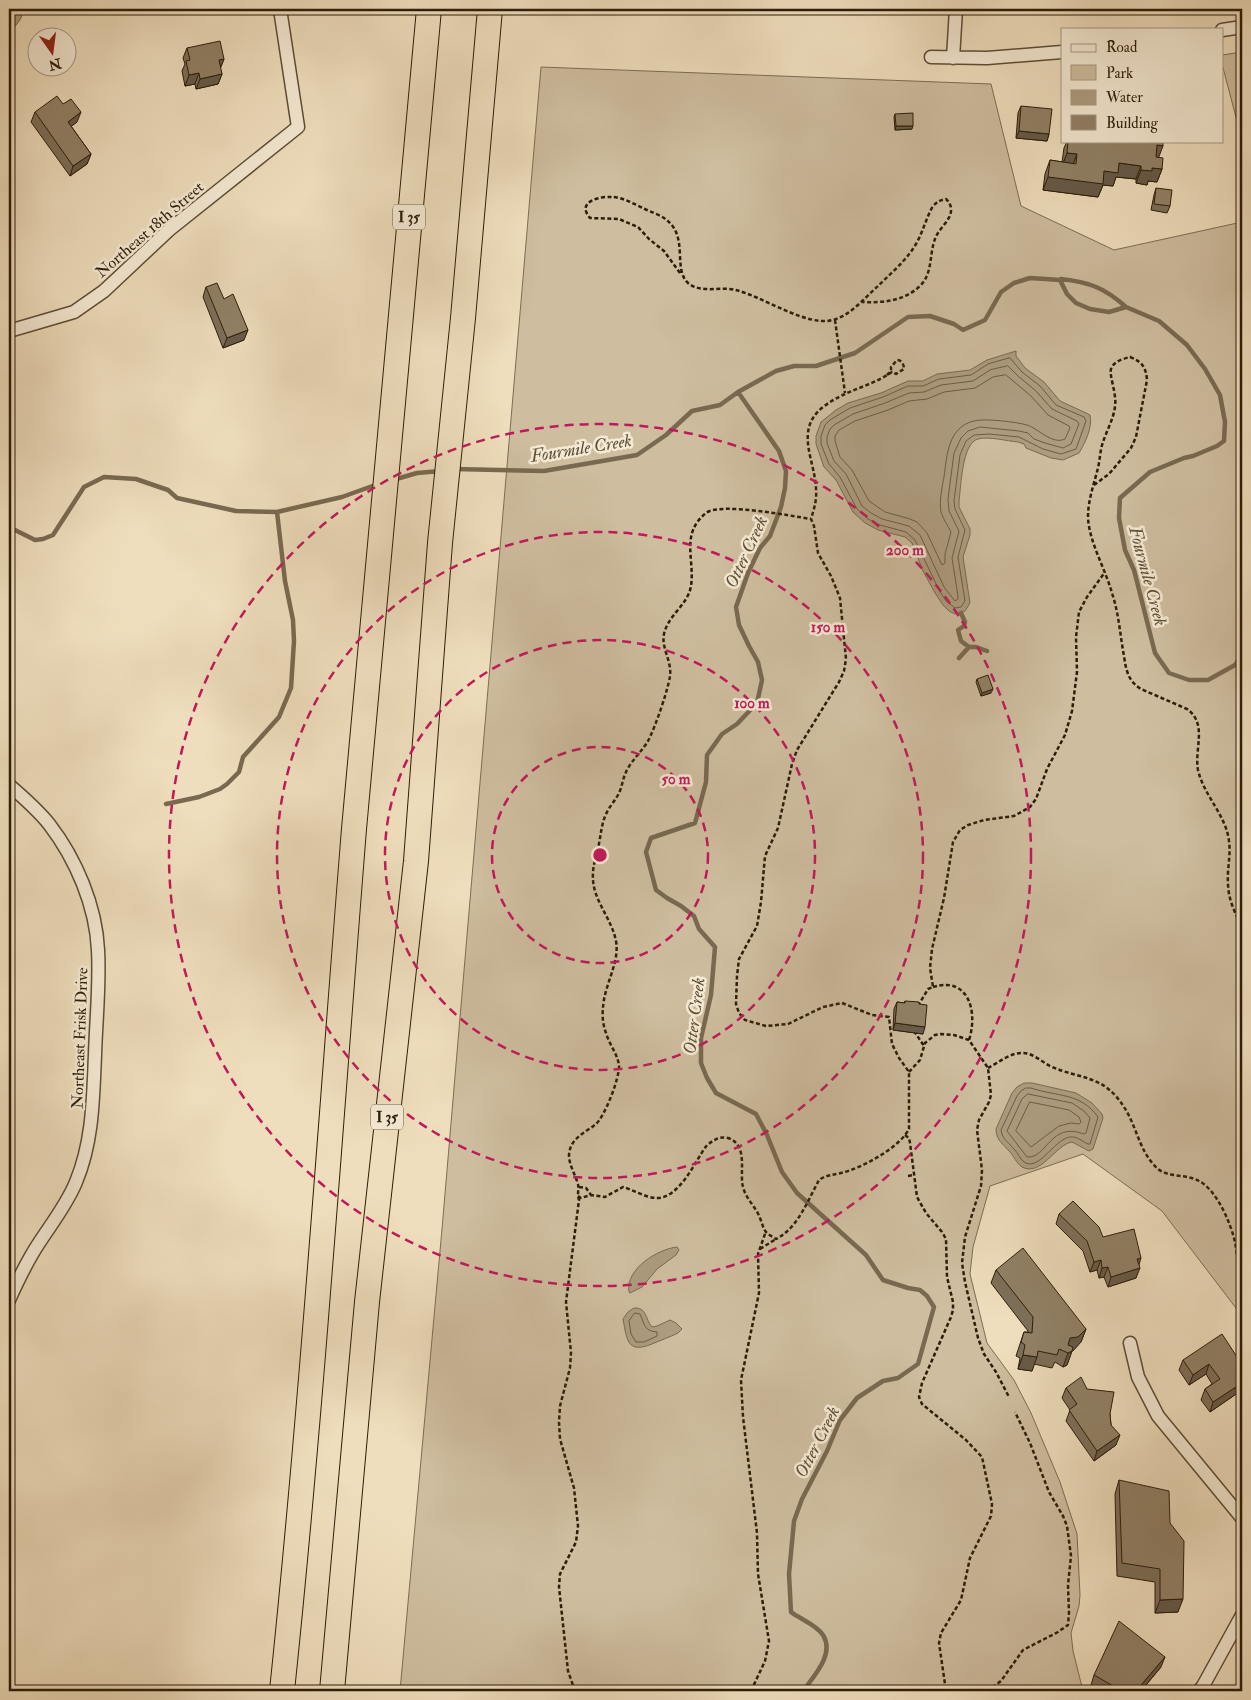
<svg xmlns="http://www.w3.org/2000/svg" width="1251" height="1700" font-family="'IM FELL Double Pica',serif">
  <style>
    .green { fill: #cebd9f; stroke: #7d6d54 }
    .water { fill: #ad9c80; stroke: #796951 }
    .lines { fill: none; stroke-linecap: round; stroke-linejoin: round }
    .shore { stroke: #6c5c45; stroke-width: 1 }
    .stream { stroke: #796951; stroke-width: 4.5 }
    .street-casing { stroke: #5d4d37; stroke-width: 15 }
    .highway-casing { stroke: #2c1d0a; stroke-width: 26 }
    .path { stroke: #2c1d0a; stroke-width: 2.5; stroke-dasharray: 4 2.5; stroke-linecap: butt }
    .street { stroke: #f5ead4; stroke-width: 12 }
    .highway { stroke: #efdebd; stroke-width: 24 }
    .wall { fill: #7d6f59; stroke: #2c1d0a }
    .shaded-wall { fill: #665a48; stroke: #2c1d0a }
    .building { fill: #918167; stroke: #2c1d0a }
    .ring { fill: none; stroke: #c2185b; stroke-width: 2.5; stroke-dasharray: 9 6 }
    .labels { text-anchor: middle; stroke-width: 5; stroke-linejoin: round; paint-order: stroke }
    .shield { fill: #f5ead4; stroke: #685a47; stroke-width: 1 }
    .shield-label { font-size: 15px; font-weight: bold; fill: #2c1d0a }
    .street-label { font-size: 16px; fill: #2c1d0a; stroke: #f5ead4 }
    .water-label { font-size: 18px; font-style: italic; fill: #605039; stroke: #f5ead4 }
    .centre { fill: #c2185b; stroke: #f5ead4; stroke-width: 2.5 }
    .ring-label { font-size: 15px; text-anchor: middle; font-weight: bold; fill: #c2185b; stroke: #f5ead4; stroke-width: 5; stroke-linejoin: round; paint-order: stroke }
  </style>
  <rect width="100%" height="100%" fill="#efdebd"/>
  <filter id="stains"><feTurbulence type="fractalNoise" baseFrequency=".004" numOctaves="4"/><feColorMatrix values="0 0 0 0 .2 0 0 0 0 .09 0 0 0 0 .02 0 0 0 .5 -.17"/></filter>
  <radialGradient id="worn" r=".72"><stop offset=".6" stop-color="#630" stop-opacity="0"/><stop offset="1" stop-color="#630" stop-opacity=".3"/></radialGradient>
  <path class="green" d="M1242,52v88l-20,-76v-9z
    M541,67l450,17 30,122 93,44 128,-28v1094l-80,-105 -79,-57 -93,32 -17,61 -3,27 17,69 27,37 17,33 29,69 17,52 3,61 -1,11 -8,27 2,18 10,40h-683l42,-462z"/>
  <path class="water" d="M9,9h16l-5,11 -11,14z
    M1016,351v5l9,12 19,14 16,19 26,12 4,2c3,12 -5,28 -11,38l-16,7 -12,-2 -25,-10 -2,-4 -6,-2c-11,-1 -30,-6 -40,-3 -16,4 -17,47 -19,62v6l11,22v6l-7,22 7,46 -5,8 -10,3 -6,-3 -6,-6 -8,-12 -12,-22 -11,-28 -7,-6 -27,-7 -13,-7 -12,-11 -17,-32 -12,-13 -8,-23v-8l5,-14 15,-12 12,-7 33,-10 27,-12h15l14,-7 33,-4 17,-10z
    M1024,1083h8l44,10 16,10 10,11 1,4 -10,31 -4,2 -17,-9c-17,3 -31,35 -50,25 -6,-4 -8,-11 -12,-15 -7,-8 -14,-12 -14,-23l16,-36 5,-6z
    M677,1247l2,3 -3,5 -19,14 -15,18 -12,6 -1,-1c-4,-23 29,-43 48,-45z
    M634,1308c13,-1 11,11 18,19l5,-1 13,-6 6,3 6,6 -4,4c-8,4 -17,7 -26,11 -25,10 -25,-4 -29,-25l5,-7z"/>
  <g class="lines">
    <path class="shore" d="M1010,358l12,14 18,14 16,19 28,12 2,4 -10,28 -15,5 -18,-5 -24,-12 -30,-3 -15,1 -8,6 -6,14 -6,46 1,8 10,21 -7,27 7,44 -4,6 -6,1 -9,-7 -7,-11 -24,-50 -9,-8 -26,-7 -12,-6 -11,-10 -17,-32 -11,-13 -8,-20v-8l4,-11 5,-5 20,-12 33,-11 25,-11h15l16,-7 32,-4 17,-11z
      M1008,366l10,10 18,15 16,18 25,12 2,3 -8,20 -8,4 -18,-5 -11,-4 -6,-6 -9,-2 -39,-4 -12,4 -7,7 -7,15 -6,46 1,12 10,20 -7,27 6,38v3l-3,2 -11,-14 -24,-52 -11,-9 -27,-7 -11,-6 -9,-7 -16,-32 -12,-13 -7,-18v-6l3,-8 4,-4 19,-11 32,-11 24,-10 15,-1 17,-7 32,-4 17,-11z
      M1006,375l25,21 17,19 21,11 1,2 -5,11c-13,6 -26,-10 -38,-14 -10,-3 -43,-7 -53,-4 -26,6 -27,34 -30,56 -2,11 -5,24 -3,35 2,7 7,14 10,20l-6,22v9l-3,2 -15,-32 -10,-11 -7,-3 -25,-7 -16,-11 -17,-31 -12,-13 -5,-16v-5l4,-6 16,-9 33,-11 21,-9 18,-2 17,-7 31,-4 18,-11z
      M1026,1088h5c26,9 49,4 67,29l-8,27h-2c-5,-2 -9,-6 -14,-7 -18,-3 -34,36 -50,25 -4,-3 -6,-9 -10,-13 -5,-6 -12,-10 -13,-19l16,-34 4,-5z
      M1028,1094l44,9 12,8 6,7 -4,15 -2,1c-34,-13 -37,25 -57,23l-20,-26 15,-32z
      M1030,1102l39,8 10,7 2,5 -2,2 -8,-1 -12,3 -28,21 -15,-16z
      M635,1313l5,1c5,11 4,17 17,18v4l-13,6h-8l-5,-8 -2,-13z"/>
    <path class="stream" d="M1061,279c28,3 44,9 65,28
      M738,392l41,59 7,20 -1,17 -4,19 -11,29 -10,12 -12,25 -12,34 3,18 10,21 9,16 4,18 -5,23 -20,21 -15,10 -15,21 -1,27 -11,41 -44,15 -5,14 10,38 11,8 14,8 13,10 5,13 16,18 -4,48 -10,43v25l6,15 9,15 40,21 11,21 15,37 15,21 69,62 17,25 25,8 12,2 7,6 7,11 -16,57 -20,14 -15,3 -26,17 -17,22 -13,31 -25,48 -8,22 -5,53 2,38c9,7 26,13 32,23 12,19 -9,41 -20,56
      M454,469l90,2 93,-16 29,-20 26,-24 28,-6 18,-13 38,-21 18,-5h22l39,-13 53,-36 22,-1 24,8 9,6 22,-10 16,-28 13,-9 16,-5 30,2 7,14 9,9 14,6 19,3 17,-5 33,14 28,24 18,24 15,26 5,27 -1,19 -7,5 -24,10 -9,2 -34,14 -30,26 -1,20 6,32 9,20 21,83 14,20 20,7h19l27,-15 7,-10
      M393,480l24,-7 24,-2
      M9,527l26,13 8,-1 10,-4 31,-48 20,-10 32,2 32,11 9,8 59,13 41,1 65,-15 36,-13
      M961,613l4,9 -1,4 -6,4 3,11 8,6h7l11,4
      M959,658l10,-11
      M166,804l33,-7 21,-8 7,-5 12,-12 4,-15 36,-40 12,-29 3,-47 -1,-21 -8,-39 -8,-69"/>
    <defs>
      <path id="street" d="M1222,30l20,-3
        M931,57l56,1 75,-6
        M953,58l3,-49
        M9,331l65,-19 30,-21 65,-61 129,-103 -18,-118
        M9,785c14,12 28,24 40,39 27,35 47,82 49,126 2,35 -2,70 -3,105 -2,44 -2,86 -19,127 -9,22 -24,41 -37,61 -12,18 -21,37 -30,57
        M1130,1343l8,34 20,39 84,102
        M1199,1691l4,-5 39,-71"/>
      <path id="highway" d="M282,1691c30,-287 49,-575 72,-862 23,-274 49,-547 75,-820
        M332,1691l35,-389 49,-441 24,-318 23,-225 27,-309"/>
    </defs>
    <use href="#street" class="street-casing"/>
    <use href="#highway" class="highway-casing"/>
    <path class="path" d="M680,273l-16,-22 -15,-12 -11,-12 -19,-8 -29,-1c-14,-16 9,-22 22,-21 10,0 22,7 31,11 7,4 15,6 21,10 26,17 8,50 24,65 13,11 33,3 48,7 26,7 59,29 85,31 24,2 41,-21 57,-35 13,-13 28,-25 38,-42 7,-12 10,-26 17,-38 4,-4 7,-6 13,-7 3,3 5,6 5,10 1,11 -13,20 -16,30 -6,16 -2,34 -15,47 -16,15 -37,17 -58,16
      M835,320l10,73
      M1094,485l15,-11 22,-26 5,-11 11,-57c-1,-13 -5,-18 -17,-23 -7,2 -16,4 -19,12 -2,7 6,25 4,37 -1,12 -8,24 -12,36 -3,9 -3,17 -5,26 -4,16 -10,32 -10,49 1,25 17,51 24,76 7,21 8,42 12,63 2,14 4,25 17,33l46,20c21,15 7,40 11,61 6,26 28,45 31,71 2,14 -2,28 -1,42 0,16 7,30 14,44
      M933,987c36,-11 45,25 36,53
      M918,1006l10,-17 5,-2 -3,-19 2,-19 12,-51 9,-56 7,-12 8,-5 16,-5 30,-4 16,-9 6,-8 11,-30 18,-34 7,-24 5,-39 -1,-35 3,-25 8,-15 18,-25
      M914,1031l10,15
      M988,1068c10,-5 23,-16 35,-15 10,0 19,9 27,13 31,14 53,8 74,41 12,18 15,42 30,58 11,14 31,8 45,16 18,9 32,43 36,61 2,10 2,21 7,30
      M909,1072l11,-12 5,-17 10,-8 6,-1 13,1 15,5 19,28 3,27 -2,7 -10,18 -2,10 5,40 -1,16 -16,51 -3,26 3,19 13,56 6,16 12,18 13,25
      M905,1135l4,3 1,5 7,54 9,16 16,19 4,7 1,38 6,25v8l-2,7 -29,66 -3,14 3,7 44,36 16,17 10,47 -1,12 -21,42 -9,42 -20,33 -2,10 7,48
      M908,1176l6,-1
      M579,1187l7,1 5,7
      M578,1196l3,2 10,-3 14,2 18,-10c11,3 23,11 34,11 23,0 38,-37 50,-53 7,-5 12,-9 21,-7 21,7 11,35 15,49 3,12 13,20 17,31 2,5 3,10 6,14 3,3 7,5 10,7 22,-11 32,-39 43,-59 7,-5 14,-5 22,-7 21,-5 58,-25 68,-44v-57l-10,-14 -7,-14 -3,-27 -17,-2 -30,-12 -19,4 -35,17 -22,2 -21,-6 -6,-7 -3,-9 1,-28 2,-17 18,-33 4,-24 4,-46 13,-28 14,-64 5,-14 42,-68 5,-11 2,-12 -6,-61 -9,-22 -13,-23 -4,-27 -3,-7c3,-10 6,-19 5,-30 -1,-29 -22,-59 7,-82 22,-17 47,-20 69,-35l4,2 8,-5c0,-4 -2,-9 -7,-9l-6,7v4l-4,4
      M760,1249l16,-10
      M575,1691l-7,-20 -9,-84 1,-13 16,-32 2,-16 -4,-38 -14,-49 -1,-17 1,-16 10,-38 1,-15 -5,-51 13,-102c-2,-6 0,-11 -1,-16 -3,-10 -9,-19 -9,-29 1,-17 16,-22 27,-31 9,-8 24,-47 23,-59 -2,-12 -10,-21 -13,-32 -3,-8 -4,-17 -3,-25 1,-23 17,-45 13,-67 -5,-25 -25,-42 -23,-68 0,-9 4,-17 5,-25 3,-12 3,-23 8,-34 4,-9 12,-16 15,-26 2,-7 3,-13 7,-20 6,-10 14,-17 20,-27 7,-13 20,-51 22,-65 2,-15 -9,-28 -6,-42 4,-19 24,-29 27,-48 4,-27 -11,-52 15,-73 13,-11 86,3 105,6
      M751,1691l14,-30 4,-20 -11,-67 -1,-41 -14,-116 -2,-37 18,-87 -1,-39 8,-23
      M987,1691l14,-10 22,-31 35,-18 10,-7 1,-12 -1,-28 3,-29 -4,-30 -4,-10 -14,-24 -19,-49 -15,-31"/>
    <use href="#street" class="street"/>
    <use href="#highway" class="highway"/>
  </g>
  <path class="wall" d="M187,48l37,11 -4,10 2,5 -4,10 -22,5 -1,-5 -10,2 -3,-15 3,-7 -2,-6z
    M1021,106l28,28 -2,7 -31,-3 2,-25z
    M35,112l42,10 -6,4 20,28 -4,10 -17,12 -39,-54z
    M895,114l17,15 -17,1 -1,-13z
    M1067,141h96l-5,16 4,12 -5,13 -9,-1 -1,4 -11,-2v-4l-20,-2 -3,9 -10,-1 -5,12 -55,-7 2,-16 5,-14 12,2 2,-14z
    M1156,188l14,18 -3,7 -16,-3 3,-15z
    M206,287l18,12 20,41 -21,8 -20,-51z
    M977,679l14,14 -10,3 -5,-14z
    M905,1001l18,33 -30,-4 1,-21 3,-7 7,1z
    M1059,1214l44,23 36,28 -3,13 -28,9 -4,-10 -5,1 -2,-8 -7,2 -7,-21 -27,-27z
    M996,1270l90,59 -5,13 -9,9 -5,14 -4,2 -8,-5 -3,6 -18,-4 -2,7 -14,-2 2,-11 -4,-2 8,-24h4v-1l-37,-48z
    M1242,1358v32l-32,22 -9,-12 4,-11 7,-5 -6,-10 -17,11 -10,-15 4,-10h56z
    M1066,1388l21,1 23,25 1,11 5,20 -22,16 -28,-40 4,-11 -8,-12z
    M1242,1412v17l-4,-6 3,-10z
    M1242,1445v12l-3,-4z
    M1119,1480l51,43 8,89 -23,1v-31l-38,-6 -2,-82z
    M1161,1667l-20,24h-40l-10,-6 3,-10z"/>
  <path class="shaded-wall" d="M224,59l-4,10 -1,-9z
    M199,73l-4,11 -10,2 4,-11z
    M222,74l-4,10 -22,5 4,-10z
    M81,112l-4,10 -13,10 4,-10z
    M896,126h17l-1,3 -17,1z
    M1019,131l30,3 -2,7 -31,-3z
    M1157,145l6,1 -5,13 -6,-1z
    M1067,153l10,1 -5,13 -10,-1z
    M91,154l-4,10 -17,12 3,-10z
    M1119,163l22,3 -5,13 -20,-2 -3,9 -10,-1 -5,12 -55,-7 5,-13 56,-6z
    M1152,168l10,1 -5,13 -9,-1 -1,4 -11,-2 5,-13z
    M248,330l-4,10 -21,8 4,-10z
    M993,689l-2,4 -10,3 1,-3z
    M895,1023l30,4 -2,7 -30,-4z
    M1141,1258l-3,10 -1,-9z
    M1101,1260l-4,10 -7,2 4,-10z
    M1108,1267l-4,10 -5,1 3,-10z
    M1140,1268l-4,10 -28,9 3,-10z
    M1086,1329l-5,13 -8,9h-8l5,-13z
    M1072,1351l-5,14 -4,2 5,-14z
    M1023,1355l14,2 -5,14 -14,-2z
    M1209,1364l-3,10 -17,11 4,-10z
    M1242,1383v7l-32,22 3,-10z
    M1120,1435l-4,10 -22,16 3,-10z
    M1183,1599l-5,13 -23,1 5,-13z
    M1165,1657l-4,10 -20,24h-5z"/>
  <path class="building" d="M220,41l4,18 -5,1 3,14 -22,5 -1,-6 -10,2 -3,-14 4,-1 -3,-12z
    M57,96l6,8 8,-5 10,13 -13,10 23,32 -18,12 -38,-54z
    M1021,106l31,3 -3,25 -30,-3z
    M913,113v13h-17l-1,-12z
    M1068,141h95v5l-6,-1 -1,12 7,1 -1,11 -10,-1v3l-11,-1v-4l-22,-3 -1,10 -14,-2 -1,13 -55,-7 2,-17 26,4 1,-10 -10,-1z
    M1156,188l16,2 -2,16 -16,-2z
    M217,283l7,16 9,-5 15,36 -21,8 -21,-51z
    M988,675l5,14 -11,4 -5,-14z
    M905,1001l14,1v2l8,1 -2,22 -30,-4 2,-21 8,1z
    M1073,1201l26,26 4,10 31,-8 7,29 -4,1 3,9 -29,9 -3,-10 -6,1 -1,-8 -7,2 -7,-21 -28,-27z
    M1023,1248l63,81 -8,8 -8,1 -2,7 5,2 -1,4 -4,2 -9,-4 -2,6 -19,-4 -1,6 -14,-2 2,-10 -4,-3 3,-10 8,1 1,-16 -37,-47z
    M1222,1334l17,26 3,-2v25l-29,19 -8,-13 15,-10 -11,-15 -16,11 -10,-15z
    M1081,1377l6,12 27,3 -4,22 1,11 9,10 -23,16 -28,-41 8,-6 -11,-16z
    M1119,1480l50,11 1,32 14,18 -1,58 -23,1v-31l-38,-6z
    M1119,1621l46,36 -29,34h-14l-28,-16z"/>
  <g class="ring">
    <circle cx="600" cy="855" r="108"/>
    <circle cx="600" cy="855" r="215"/>
    <circle cx="600" cy="855" r="323"/>
    <circle cx="600" cy="855" r="431"/>
  </g>
  <g class="labels">
    <g class="shield">
      <rect x="393" y="204.5" width="32" height="25" rx="4"/>
      <rect x="371" y="1104.5" width="32" height="25" rx="4"/>
    </g>
    <g class="shield-label">
      <text x="409" y="222">I 35</text>
      <text x="387" y="1122">I 35</text>
    </g>
    <g class="street-label">
      <text transform="translate(149 229) rotate(-41)" y="6">Northeast 18th Street</text>
      <text transform="translate(79 1038) rotate(-88)" y="6">Northeast Frisk Drive</text>
    </g>
    <g class="water-label">
      <text transform="translate(581 448) rotate(-9)" y="6">Fourmile Creek</text>
      <text transform="translate(746 552) rotate(-65)" y="6">Otter Creek</text>
      <text transform="translate(1148 576) rotate(75)" y="6">Fourmile Creek</text>
      <text transform="translate(694 1016) rotate(-83)" y="6">Otter Creek</text>
      <text transform="translate(817 1442) rotate(-63)" y="6">Otter Creek</text>
    </g>
  </g>
  <circle cx="600" cy="855" r="8" class="centre"/>
  <g class="ring-label">
    <text x="905" y="555">200 m</text>
    <text x="828" y="632">150 m</text>
    <text x="752" y="708">100 m</text>
    <text x="676" y="784">50 m</text>
  </g>
  <rect width="1251" height="1700" fill="none" stroke="#efdebd" stroke-width="30"/>
  <rect x="10" y="10" width="1231" height="1680" fill="none" stroke="#2c1d0a" stroke-width="2.5"/>
  <rect x="15" y="15" width="1221" height="1670" fill="none" stroke="#2c1d0a"/>
  <rect x="1061" y="28" width="162" height="115" fill="#f5ead4" stroke="#a59883"/>
  <rect x="1071" y="44" width="25" height="8" fill="#f5ead4" stroke="#a59883"/>
  <text x="1106" y="52" font-size="15" fill="#2c1d0a">Road</text>
  <rect x="1071" y="65" width="25" height="15" fill="#cebd9f" stroke="#a59883"/>
  <text x="1106" y="78" font-size="15" fill="#2c1d0a">Park</text>
  <rect x="1071" y="90" width="25" height="15" fill="#ad9c80" stroke="#a59883"/>
  <text x="1106" y="102" font-size="15" fill="#2c1d0a">Water</text>
  <rect x="1071" y="115" width="25" height="15" fill="#918167" stroke="#a59883"/>
  <text x="1106" y="128" font-size="15" fill="#2c1d0a">Building</text>
  <g transform="translate(52 52) rotate(166)"><circle r="24" fill="#f5ead4" stroke="#a59883"/>
  <path d="M0-4L9 19L0 12L-9 19Z" fill="#8f2418"/>
  <text y="-8" font-size="14" font-weight="bold" text-anchor="middle" fill="#2c1d0a">N</text>
  </g>
  <rect width="100%" height="100%" filter="url(#stains)"/>
  <rect width="100%" height="100%" fill="url(#worn)"/>
</svg>
